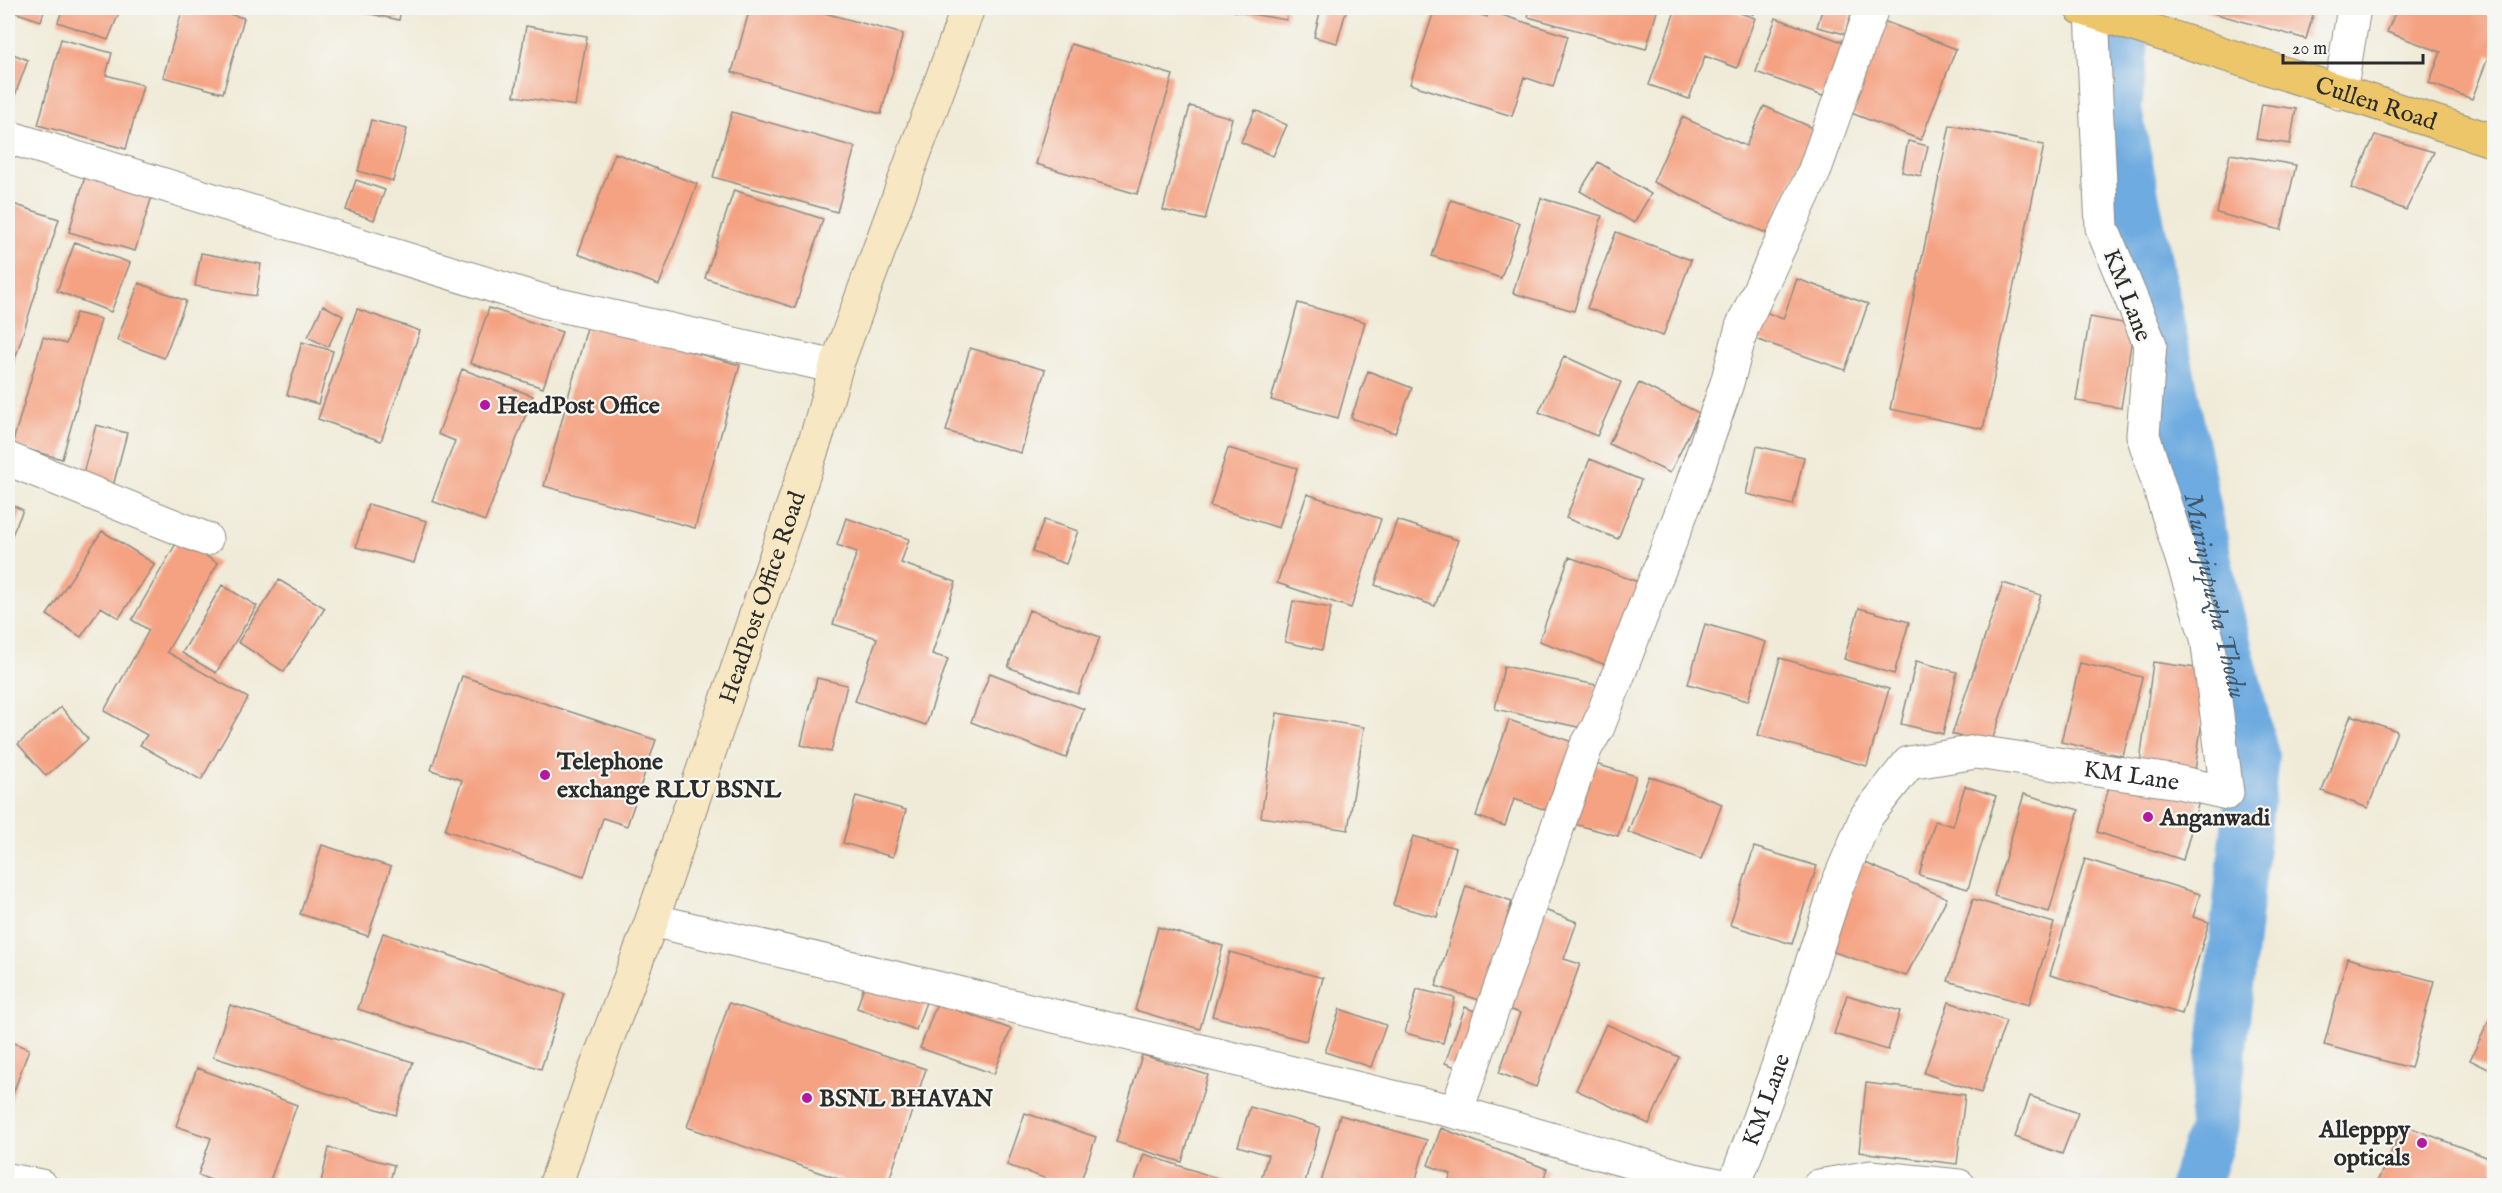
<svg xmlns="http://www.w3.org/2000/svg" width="2502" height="1193" font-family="'IM FELL English',serif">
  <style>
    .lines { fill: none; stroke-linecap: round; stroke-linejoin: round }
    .canal { stroke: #6eabe0; stroke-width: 50 }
    .building { fill: #f5a282 }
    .street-casing { stroke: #8e8b82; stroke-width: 35 }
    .secondary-casing { stroke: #8e8b82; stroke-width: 35 }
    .primary-casing { stroke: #8e8b82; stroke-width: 35 }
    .street { stroke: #fff; stroke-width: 33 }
    .secondary { stroke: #f7e8c3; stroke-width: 33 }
    .primary { stroke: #ecc669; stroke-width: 33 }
    .poi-dot { fill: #b5179e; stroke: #f6f6f2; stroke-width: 2 }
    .labels { text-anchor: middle; stroke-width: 4.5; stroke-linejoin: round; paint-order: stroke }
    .street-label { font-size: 24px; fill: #2b2b2b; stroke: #f6f6f2 }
    .poi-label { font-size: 24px; font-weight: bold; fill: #2b2b2b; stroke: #f6f6f2; text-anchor: start }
    .water-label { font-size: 26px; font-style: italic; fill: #42586a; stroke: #f6f6f2 }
  </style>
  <rect width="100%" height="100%" fill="#f6f6f2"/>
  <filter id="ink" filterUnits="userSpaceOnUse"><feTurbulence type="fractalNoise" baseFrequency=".0167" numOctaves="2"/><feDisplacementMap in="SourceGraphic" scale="12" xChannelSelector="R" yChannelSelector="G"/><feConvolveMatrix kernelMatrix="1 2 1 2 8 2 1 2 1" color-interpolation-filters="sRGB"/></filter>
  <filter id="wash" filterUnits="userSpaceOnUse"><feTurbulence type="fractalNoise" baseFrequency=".008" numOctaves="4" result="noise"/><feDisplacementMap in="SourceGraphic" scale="24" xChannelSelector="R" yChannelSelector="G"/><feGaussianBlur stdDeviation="1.35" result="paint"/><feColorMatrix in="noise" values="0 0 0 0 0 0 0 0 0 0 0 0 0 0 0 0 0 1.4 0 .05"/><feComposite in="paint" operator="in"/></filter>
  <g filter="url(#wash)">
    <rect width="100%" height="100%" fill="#f0ebd8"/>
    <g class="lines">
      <path class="canal" id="s1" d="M2127,8l-10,102 95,476 42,170 -41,374 -19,56"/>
    </g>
    <g id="blocks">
      <path class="building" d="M8,8h37l-4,13 -33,-11z
        M63,8h58l-13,32 -50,-18z
        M183,8h24l37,10 -21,75 -60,-16z
        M344,8h57l-2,12z
        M750,8h56l97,26 -22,80 -149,-42z
        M1234,8h54l-2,12 -52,-9z
        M1321,8h26l-10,35 -23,-6z
        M1435,8h24l28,9 2,-6 79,25 -15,51 -29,-10 -12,39 -102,-32z
        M1530,8h128l-12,41 -118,-32z
        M1676,8h49l30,10 -18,50 -32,-12 -16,43 -40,-14z
        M1735,8h21l-3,6z
        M1816,8h37l-8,26 -28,-7 5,-17z
        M2195,8h120l-9,31z
        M2397,8h97v49l-5,-2 -17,44 -43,-16 12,-31 -54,-20z
        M1776,18l72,26 -20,54 -72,-26z
        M1881,20l75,29 -35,91 -75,-29z
        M526,26l61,10 -12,70 -61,-10z
        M61,39l51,14 -6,22 37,10 -17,64 -88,-24z
        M1071,44l102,31 -36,119 -101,-30z
        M8,52l20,8 -20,54z
        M2262,104l34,5 -6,35 -34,-5z
        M1190,106l42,12 -27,102 -42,-10z
        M1764,106l51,23 -47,105 -115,-52 29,-65 64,29z
        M1255,110l32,15 -14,31 -32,-14z
        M732,112l123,35 -18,65 -124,-35z
        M371,120l36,9 -14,52 -35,-10z
        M1950,125l94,20 -61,284 -93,-20z
        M2375,135l59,17 -28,58 -55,-22z
        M1908,141l20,5 -7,30 -19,-4z
        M615,153l82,31 -38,101 -81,-31z
        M2230,154l66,11 -15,65 -64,-17z
        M1598,162l53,32 -17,29 -54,-32z
        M86,173l67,20 -18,58 -66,-19z
        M356,180l29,10 -11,30 -28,-10z
        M734,190l89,29 -28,89 -90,-30z
        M1541,198l61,18 -28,95 -61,-18z
        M1451,200l69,23 -19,55 -69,-22z
        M10,203l49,16 -51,162v-169z
        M1616,232l75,28 -28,76 -76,-28z
        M75,242l55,21 -19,49 -54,-21z
        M201,253l60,11 -5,32 -61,-10z
        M1797,279l71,25 -23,66 -95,-33 10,-27 23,9z
        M139,283l47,18 -22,57 -47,-18z
        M1298,303l67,19 -27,96 -67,-18z
        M323,305l20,11 -15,31 -20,-10z
        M489,308l73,24 -19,56 -73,-25z
        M357,309l63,22 -39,110 -63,-22z
        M76,313l25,6 -39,140 -50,-14 31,-108 23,7z
        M2090,317l44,8 -13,83 -45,-7z
        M588,324l152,41 -45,163 -151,-42z
        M302,342l31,9 -15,53 -31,-9z
        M970,348l75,22 -24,83 -75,-22z
        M1564,356l57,26 -24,54 -58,-24z
        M462,369l71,27 -48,125 -53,-20 23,-60 -17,-7z
        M1368,371l44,17 -17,45 -44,-15z
        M1639,383l60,30 -29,60 -61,-29z
        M8,394l4,1 -4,15z
        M96,425l31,8 -15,57 -31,-9z
        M1757,446l47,11 -11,48 -47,-11z
        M1228,448l69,20 -18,60 -69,-22z
        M1590,459l51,21 -23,59 -52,-21z
        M1307,494l74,25 -30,89 -74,-25z
        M8,503l15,7 -15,34z
        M368,504l59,17 -13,42 -58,-16z
        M846,518l63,21 -8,24 55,19 -24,72 16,5 -22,66 -71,-24 22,-63 -44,-14 24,-72 -20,-7z
        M1044,520l34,11 -12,33 -34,-12z
        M1397,520l61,20 -23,66 -60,-21z
        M102,531l53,33 -36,54 -18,-11 -20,30 -34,-22z
        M178,540l40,23 -51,89 81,46 -47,82 -61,-35 7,-10 -43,-24 45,-81 -17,-10z
        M1569,557l72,26 -29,84 -73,-26z
        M279,580l46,28 -41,64 -46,-30z
        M2003,583l38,12 -51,152 -38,-13z
        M222,585l35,21 -41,67 -34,-20z
        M1293,601l38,7 -9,42 -37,-8z
        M1859,608l50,14 -15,52 -50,-15z
        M1029,610l71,27 -22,57 -70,-27z
        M1705,624l61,18 -18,59 -60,-17z
        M1780,658l109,31 -22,77 -109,-31z
        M1916,661l41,11 -14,62 -42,-10z
        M2153,662l56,8 -15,108 -55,-8z
        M2080,663l62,14 -19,79 -62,-14z
        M1504,666l93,19 -10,44 -92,-20z
        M990,673l94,36 -18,49 -95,-36z
        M462,676l194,64 -29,86 -24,-8 -19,59 -139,-47 17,-50 -31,-10z
        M817,678l30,7 -16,67 -30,-7z
        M61,707l27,32 -42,37 -28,-32z
        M1277,713l87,14 -16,103 -87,-13z
        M2351,715l46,16 -29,77 -46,-17z
        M1509,720l66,23 -23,69 -38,-13 -9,27 -29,-10z
        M1592,763l44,13 -18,60 -44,-12z
        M1649,776l73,28 -21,55 -73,-27z
        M2111,779l88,22 -16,59 -86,-28z
        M1965,786l31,10 -28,93 -49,-14 16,-54 18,5z
        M2024,794l55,16 -30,102 -55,-16z
        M856,796l50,14 -13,47 -50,-14z
        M1413,836l43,12 -19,69 -44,-12z
        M322,845l69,22 -23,69 -68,-22z
        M1754,847l63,19 -25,78 -62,-19z
        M2085,859l115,35 -7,23 16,5 -27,92 -132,-39z
        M1863,862l84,36 -41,78 -78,-26z
        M1466,886l46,15 -30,100 -46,-15z
        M1973,899l81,24 -25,82 -81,-24z
        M1539,908l38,14 -13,37 16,5 -44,123 -37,-14 21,-60 -18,-6z
        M1158,927l65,19 -23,83 -65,-19z
        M383,933l182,61 -24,75 -183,-60z
        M1230,952l93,26 -17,63 -94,-25z
        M2347,958l87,23 -23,87 -87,-23z
        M866,980l60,22 -10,28 -59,-22z
        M1417,989l38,9 -12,45 -38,-10z
        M1847,995l53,16 -12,39 -54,-16z
        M1949,1002l57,19 -25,72 -57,-20z
        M729,1003l197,66 -39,117h-28l-172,-59z
        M937,1003l74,26 -17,45 -74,-26z
        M230,1005l183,57 -17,53 -183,-58z
        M1465,1007l24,10 -20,55 -24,-9z
        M1340,1009l46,16 -15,42 -46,-15z
        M2494,1010v62l-24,-12z
        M1606,1024l73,33 -30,67 -73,-34z
        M8,1041l21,8 -21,59z
        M1142,1055l66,20 -26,87 -66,-20z
        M197,1068l100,37 -29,81h-42l-28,-11 13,-37 -35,-12z
        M1866,1083l99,12 -8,69 -98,-12z
        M2030,1096l48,17 -16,41 -47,-17z
        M1250,1107l70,20 -16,59h-45l9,-31 -30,-9z
        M1025,1113l71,24 -17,49h-12l-60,-21z
        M1340,1115l87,25 -13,46h-94z
        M2404,1125l90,35v26h-119z
        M1441,1128l106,41 -6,17h-95l5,-12 -23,-9z
        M329,1148l65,17 -5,21h-69z
        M1144,1154l94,31v1h-105z"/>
    </g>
  </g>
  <g filter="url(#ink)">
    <use href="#blocks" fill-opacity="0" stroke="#8e8b82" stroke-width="1.5"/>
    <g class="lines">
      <defs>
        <g id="street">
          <path d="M2340,93l14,-85"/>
          <path d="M8,137l538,165 290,65"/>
          <path d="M8,459l198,80"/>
          <path d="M652,920l804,192 238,68 29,6"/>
          <path d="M1456,1112l130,-365 12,-20 93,-239 36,-105 15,-56 72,-155 58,-164"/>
          <path d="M8,1180l33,6"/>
          <path id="s2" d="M1734,1186l46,-125 57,-175 29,-69 43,-54 67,-11 202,30 49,11 -20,-155 -64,-203 7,-91 -48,-116 -10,-217"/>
          <path d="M1819,1186l52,-9 88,9"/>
        </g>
        <g id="secondary">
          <path id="s3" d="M555,1186l35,-102 62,-164 166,-488 18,-65 132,-359"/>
        </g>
        <g id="primary">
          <path id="s4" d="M2081,8l413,133"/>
        </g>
      </defs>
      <use href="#street" class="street-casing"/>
      <use href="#secondary" class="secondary-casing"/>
      <use href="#primary" class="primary-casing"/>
      <use href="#street" class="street"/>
      <use href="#secondary" class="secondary"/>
      <use href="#primary" class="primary"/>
    </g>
  </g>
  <g class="poi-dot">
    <circle cx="485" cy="405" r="6"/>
    <circle cx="545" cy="775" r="6"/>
    <circle cx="2148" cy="817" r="6"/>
    <circle cx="807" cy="1098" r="6"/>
    <circle cx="2422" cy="1143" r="6"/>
  </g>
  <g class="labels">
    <g class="street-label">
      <text dy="8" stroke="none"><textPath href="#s4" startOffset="310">Cullen Road</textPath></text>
      <text transform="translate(2128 295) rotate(69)" y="8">KM Lane</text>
      <text dy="8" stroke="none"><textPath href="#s3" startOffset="624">HeadPost Office Road</textPath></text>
      <text dy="8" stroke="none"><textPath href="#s2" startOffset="686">KM Lane</textPath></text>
      <text dy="8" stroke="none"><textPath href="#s2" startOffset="92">KM Lane</textPath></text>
    </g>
    <g class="poi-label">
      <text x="497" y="413">HeadPost Office</text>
      <text x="557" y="769">Telephone<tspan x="557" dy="28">exchange RLU BSNL</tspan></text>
      <text x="2160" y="825">Anganwadi</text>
      <text x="819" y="1106">BSNL BHAVAN</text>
      <text x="2410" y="1137" text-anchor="end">Allepppy<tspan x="2410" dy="28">opticals</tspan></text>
    </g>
    <g class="water-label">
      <text dy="9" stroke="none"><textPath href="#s1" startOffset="598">Murinjupuzha Thodu</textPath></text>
    </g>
  </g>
  <rect width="2502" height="1193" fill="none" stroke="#f6f6f2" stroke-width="30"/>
  <path d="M2283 54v9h140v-9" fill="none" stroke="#2b2b2b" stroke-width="3"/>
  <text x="2292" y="54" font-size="18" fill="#2b2b2b" stroke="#f6f6f2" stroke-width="4.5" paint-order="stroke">20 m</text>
</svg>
